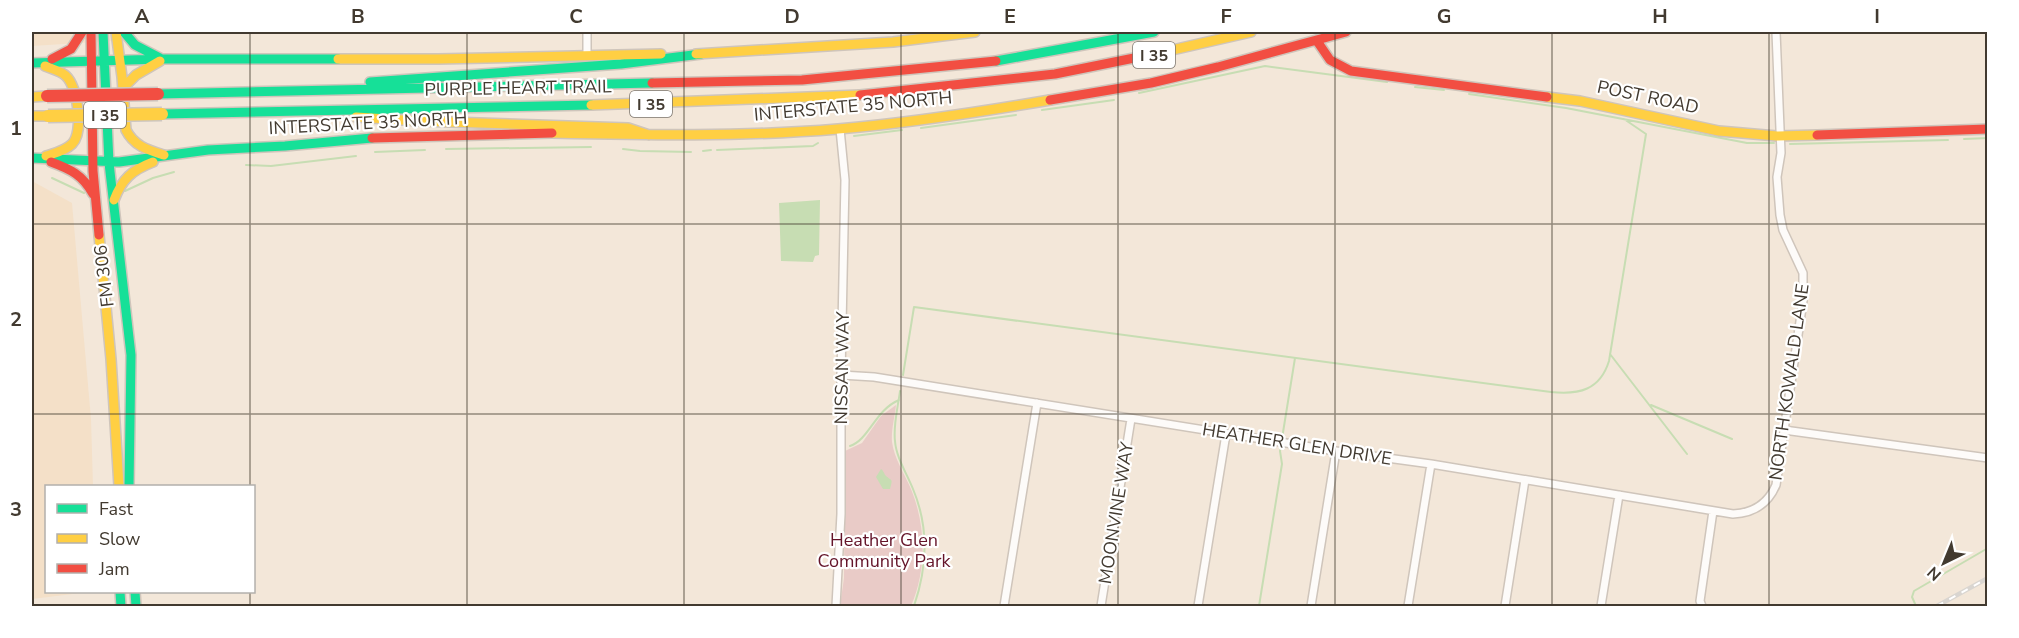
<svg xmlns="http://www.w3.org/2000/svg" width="2019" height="638" font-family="'Nunito Sans',sans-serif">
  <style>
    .built { fill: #f4e0c8 }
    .green { fill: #e9cbc7 }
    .water { fill: #c7ddb3 }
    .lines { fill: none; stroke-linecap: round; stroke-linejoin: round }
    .stream { stroke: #c7ddb3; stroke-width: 2 }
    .street-casing { stroke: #cfc5bb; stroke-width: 10 }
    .fast-casing { stroke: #cfc5bb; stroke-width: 12 }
    .slow-casing { stroke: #cfc5bb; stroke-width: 12 }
    .jam-casing { stroke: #cfc5bb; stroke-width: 12 }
    .street { stroke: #fdfbf9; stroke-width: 7 }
    .fast { stroke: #16e098; stroke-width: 9 }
    .slow { stroke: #ffcf43; stroke-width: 9 }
    .jam { stroke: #f24e42; stroke-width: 9 }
    .rail-casing { stroke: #d9d5d0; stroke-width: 4.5 }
    .rail { stroke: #fff; stroke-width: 2; stroke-dasharray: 7; stroke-linecap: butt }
    .slow-bridge-casing { stroke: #cec7c0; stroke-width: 15; stroke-linecap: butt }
    .jam-bridge-casing { stroke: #cec7c0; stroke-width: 15; stroke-linecap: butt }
    .slow-bridge { stroke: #ffcf43; stroke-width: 12 }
    .jam-bridge { stroke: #f24e42; stroke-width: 12 }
    .grid { fill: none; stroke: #423a30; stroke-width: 1.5; stroke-opacity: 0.55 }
    .labels { text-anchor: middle; stroke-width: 4.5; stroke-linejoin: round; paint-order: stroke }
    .shield { fill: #fff; stroke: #7b756e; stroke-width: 1.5 }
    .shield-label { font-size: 16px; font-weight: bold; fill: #423a30 }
    .street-label { font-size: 18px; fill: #423a30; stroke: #fff }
    .park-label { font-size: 18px; fill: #641429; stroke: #fff }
    .neatline { fill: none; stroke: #423a30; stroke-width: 2 }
    .grid-label { font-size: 20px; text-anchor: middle; font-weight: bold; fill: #423a30 }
  </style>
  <rect width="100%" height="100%" fill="#f3e7d9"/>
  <path class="built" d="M32,32h96v8l-96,6z
    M32,181l40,22 19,216 2,67h-47v106h36l-1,1 -49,6z"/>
  <path class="green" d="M896,405c-1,11 -5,25 -4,37 2,16 13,33 19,47 15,37 16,80 0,117h-71l4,-28 1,-127 17,-8 19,-27z"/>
  <path class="water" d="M820,200l-1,55 -4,1 -2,6 -32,-1 -2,-58z
    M881,469c2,1 3,4 4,6 7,7 8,2 5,14h-7l-7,-12z"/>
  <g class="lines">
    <path class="stream" d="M1415,87l29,3
      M1139,93l126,-27 122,16
      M1469,94l97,14 181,35h27
      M1042,110l72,-10
      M921,128l95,-13
      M854,136l48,-6
      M1964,139l24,-1
      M1790,144l158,-4
      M446,149l145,-2
      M623,149l17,2 51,1
      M717,150l96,-4 5,-3
      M703,151l8,-1
      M375,152l50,-2
      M246,165l25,1 85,-10
      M52,178l32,15
      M125,191l28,-13 21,-6
      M1610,354l77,100
      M903,375l11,-68 637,85c28,3 49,-2 58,-31l37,-227 -22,-15
      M900,391c-2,16 -7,34 -5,50 1,16 12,33 18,48 16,38 14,79 1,117
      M1651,405l81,34
      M850,446c19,-6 25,-36 49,-46
      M1259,606l23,-142 -2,-13 15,-93
      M1916,606l-4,-9 2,-6 74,-43"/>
    <defs>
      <path id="street" d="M587,56v-24
        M841,375l33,2 462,74 95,13 302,50c21,-1 35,-10 43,-29l27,-184v-28l-20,-43 -3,-15 -3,-38 4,-24 -5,-121
        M1784,430l204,28
        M836,606l5,-92v-139l4,-195 -5,-51
        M1004,606l33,-203
        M1101,606l30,-187
        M1198,606l28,-172
        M1311,606l25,-155
        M1408,606l23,-142
        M1505,606l20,-126
        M1601,606l18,-111
        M1702,606l-2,-5 13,-90"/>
      <path id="fast" d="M103,32l6,131 22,192 -2,131
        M124,32l11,13 25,13
        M996,61l158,-29
        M32,63l130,-4h176
        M370,82l251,-18 80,-10
        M158,94l494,-11
        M162,114l429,-9
        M32,158l87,4 89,-12 77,-4 87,-8
        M120,592l1,14
        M135,592l1,14"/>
      <path id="slow" d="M116,32l6,45 4,53c8,16 22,20 38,25
        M1159,53l92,-21
        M696,54l197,-12 82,-10
        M338,59h100l223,-5
        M45,66c7,3 16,5 21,10 12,11 18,56 6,68 -7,7 -17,9 -26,12
        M124,87l12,-12 24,-14
        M32,97l15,-1
        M1547,97l33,4 139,30 58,5 40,-1
        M591,105l269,-10
        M32,116h16
        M356,117l62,4 210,7 21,7
        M552,133c95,2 191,4 286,-4 71,-6 142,-17 212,-29
        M114,200c8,-21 18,-30 39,-38
        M99,235l12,124 8,127"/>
      <path id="jam" d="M91,32l2,139 6,64
        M1317,41l13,19 21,11 196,26
        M52,59l19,-10 11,-17
        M652,83l150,-3 194,-19
        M860,95l195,-21 104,-21
        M1050,100l101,-17 67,-16 128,-35
        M1817,135l171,-6
        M372,138l180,-5
        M51,162c19,7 32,13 42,32"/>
    </defs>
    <use href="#street" class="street-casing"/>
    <use href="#fast" class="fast-casing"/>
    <use href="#slow" class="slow-casing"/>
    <use href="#jam" class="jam-casing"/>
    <use href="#street" class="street"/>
    <use href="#fast" class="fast"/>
    <use href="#slow" class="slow"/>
    <use href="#jam" class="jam"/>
    <defs>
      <path id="rail" d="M1937,606l51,-28"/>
    </defs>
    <use href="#rail" class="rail-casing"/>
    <use href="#rail" class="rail"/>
    <defs>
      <path id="slow-bridge" d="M48,116l114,-2"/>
      <path id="jam-bridge" d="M47,96l111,-2"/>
    </defs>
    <use href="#slow-bridge" class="slow-bridge-casing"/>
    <use href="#jam-bridge" class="jam-bridge-casing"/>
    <use href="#slow-bridge" class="slow-bridge"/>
    <use href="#jam-bridge" class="jam-bridge"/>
  </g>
  <path class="grid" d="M250,32v454M467,32v574M684,32v574M901,32v574M1118,32v574M1335,32v574M1552,32v574M1769,32v574M32,224h1956M32,414h1956M250,592v14"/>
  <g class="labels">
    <g class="shield">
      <rect x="1133" y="42" width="42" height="26" rx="4.5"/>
      <rect x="630" y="91" width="42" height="26" rx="4.5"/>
      <rect x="84" y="102" width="42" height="26" rx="4.5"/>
    </g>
    <g class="shield-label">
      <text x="1154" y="61">I 35</text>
      <text x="651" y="110">I 35</text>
      <text x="105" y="121">I 35</text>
    </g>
    <g class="street-label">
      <text transform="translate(518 88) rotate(-1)" y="6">PURPLE HEART TRAIL</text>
      <text transform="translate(1648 97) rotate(12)" y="6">POST ROAD</text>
      <text transform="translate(853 106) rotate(-5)" y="6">INTERSTATE 35 NORTH</text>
      <text transform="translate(368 123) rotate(-3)" y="6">INTERSTATE 35 NORTH</text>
      <text transform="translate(104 276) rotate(-97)" y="6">FM 306</text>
      <text transform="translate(842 368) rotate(-89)" y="6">NISSAN WAY</text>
      <text transform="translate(1789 382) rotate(-82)" y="6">NORTH KOWALD LANE</text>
      <text transform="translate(1297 444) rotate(9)" y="6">HEATHER GLEN DRIVE</text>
      <text transform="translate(1116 513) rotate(-81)" y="6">MOONVINE WAY</text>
    </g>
    <g class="park-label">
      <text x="884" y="546">Heather Glen<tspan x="884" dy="21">Community Park</tspan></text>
    </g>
  </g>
  <rect width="2019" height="638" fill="none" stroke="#ffffff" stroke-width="66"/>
  <rect x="45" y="485" width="210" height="108" fill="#ffffff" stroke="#b3b0ac" stroke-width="1.5"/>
  <rect x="57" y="504" width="30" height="9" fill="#16e098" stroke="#b3b0ac" stroke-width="1.5"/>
  <text x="99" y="515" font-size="18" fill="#423a30">Fast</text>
  <rect x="57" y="534" width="30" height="9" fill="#ffcf43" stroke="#b3b0ac" stroke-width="1.5"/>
  <text x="99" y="545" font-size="18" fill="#423a30">Slow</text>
  <rect x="57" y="564" width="30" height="9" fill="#f24e42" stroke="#b3b0ac" stroke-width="1.5"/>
  <text x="99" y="575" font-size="18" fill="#423a30">Jam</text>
  <g transform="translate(1944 563) rotate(223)" stroke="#ffffff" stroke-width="4.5" paint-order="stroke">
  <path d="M0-4.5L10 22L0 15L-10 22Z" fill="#423a30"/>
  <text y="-9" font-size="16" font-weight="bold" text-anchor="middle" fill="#423a30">N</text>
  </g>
  <rect x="33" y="33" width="1953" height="572" class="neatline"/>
  <g class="grid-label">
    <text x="142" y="23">A</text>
    <text x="358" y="23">B</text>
    <text x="576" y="23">C</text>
    <text x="792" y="23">D</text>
    <text x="1010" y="23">E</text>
    <text x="1226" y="23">F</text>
    <text x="1444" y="23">G</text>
    <text x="1660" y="23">H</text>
    <text x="1877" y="23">I</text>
    <text x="16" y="135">1</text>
    <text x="16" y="326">2</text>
    <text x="16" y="516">3</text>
  </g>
</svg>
